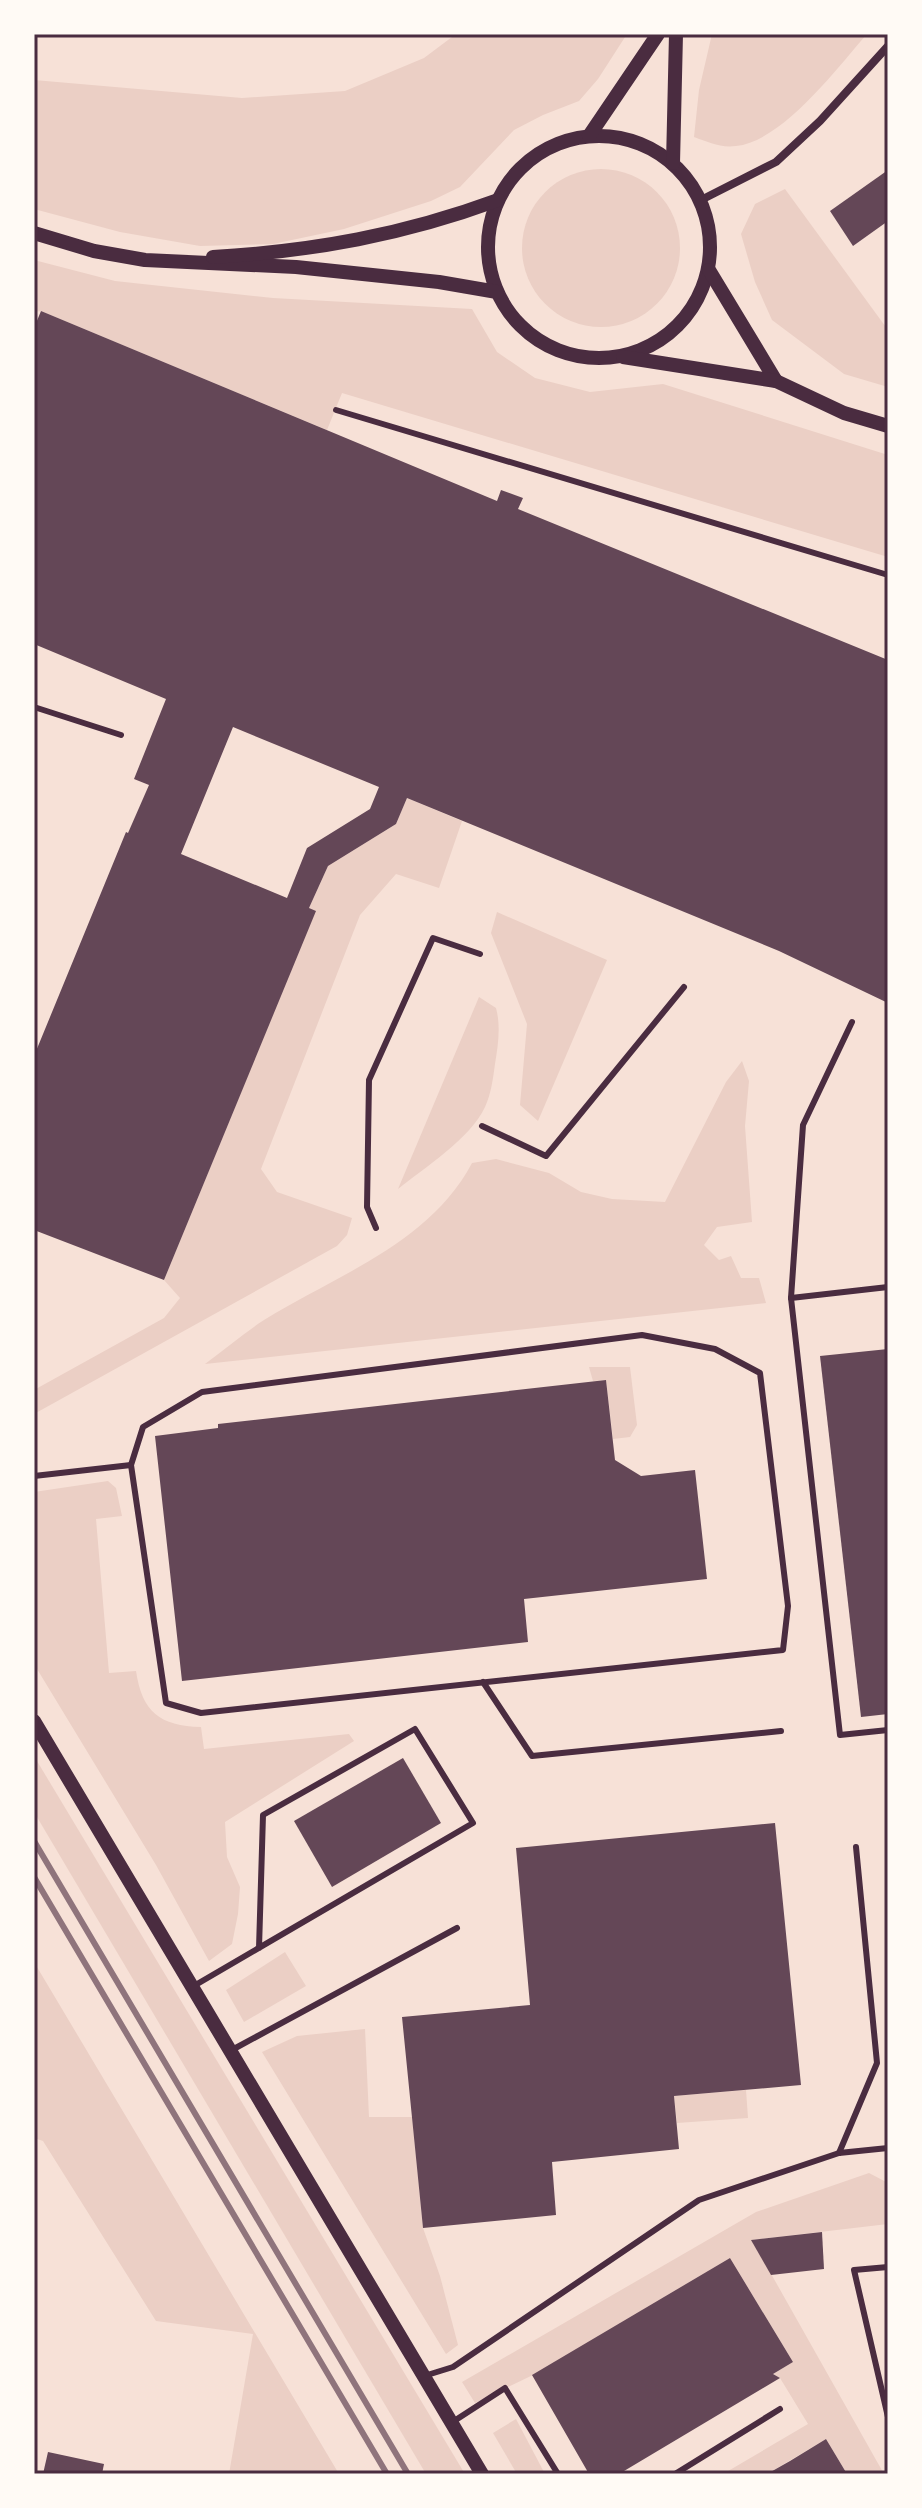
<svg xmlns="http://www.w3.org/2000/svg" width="922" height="2508" font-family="'Open Sans',sans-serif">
<rect width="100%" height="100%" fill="#f7e1d7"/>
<g fill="#ebcfc5">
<path d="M 456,34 L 627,34 L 598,79 L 579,101 L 543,115 L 514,130 L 460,187 L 431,201 L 344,229 L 273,244 L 200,246 L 120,232 L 34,209 L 34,80 L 242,98 L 345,91 L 424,58 Z"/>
<path d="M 712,34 L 867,34 C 837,68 783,141 736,146 C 720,148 708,142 694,137 L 699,90 Z"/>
<circle cx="601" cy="248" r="79"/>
<path d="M 785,189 L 888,330 L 888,387 L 844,374 L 772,320 L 755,282 L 741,234 L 755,204 Z"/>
<path d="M 34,260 L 115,281 L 273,298 L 472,309 L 497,352 L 535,378 L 590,392 L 663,384 L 888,455 L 888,557 L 342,393 L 327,430 L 41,311 L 34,312 Z"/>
<path d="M 407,798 L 462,821 L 439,888 L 396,874 L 360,915 L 261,1169 L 277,1192 L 352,1218 L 347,1235 L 337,1246 L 34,1414 L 34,1390 L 164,1318 L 180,1298 L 164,1280 L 315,912 L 309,908 L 328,866 L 396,824 Z"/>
<path d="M 497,912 L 607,960 L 538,1121 L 520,1105 L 527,1024 L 491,933 Z"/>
<path d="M 479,997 L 496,1008 C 501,1026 498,1046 495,1064 C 493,1079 491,1094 485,1107 C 471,1138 424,1168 398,1189 Z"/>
<path d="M 742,1061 L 749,1081 L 745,1126 L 752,1222 L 717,1227 L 704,1245 L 719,1260 L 731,1256 L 741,1278 L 759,1278 L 766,1303 L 205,1364 C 225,1349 244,1333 264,1320 C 337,1275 430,1243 472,1163 L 496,1159 L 549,1173 L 581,1192 L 612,1199 L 665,1202 L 726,1082 Z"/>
<path d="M 589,1367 L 630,1367 L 637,1425 L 630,1437 L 613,1439 L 606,1380 L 593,1381 Z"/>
<path d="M 108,1481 L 116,1488 L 122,1516 L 96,1519 L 109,1673 L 136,1671 C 142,1712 160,1726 201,1727 L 204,1749 L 349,1734 L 354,1741 L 225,1822 L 227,1857 L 240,1887 L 238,1914 L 232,1944 L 209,1961 L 156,1865 L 34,1664 L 34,1492 Z"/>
<path d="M 34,1756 L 465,2474 L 426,2474 L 34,1812 Z"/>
<path d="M 285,1952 L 306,1986 L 244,2022 L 226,1990 Z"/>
<path d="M 34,1962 L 339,2474 L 229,2474 L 253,2334 L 156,2321 L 43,2141 L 34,2138 Z"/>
<path d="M 365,2029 L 369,2117 L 412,2117 L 423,2228 L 440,2276 L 458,2345 L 446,2354 L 262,2052 L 297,2036 Z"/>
<path d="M 746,2090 L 748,2118 L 677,2123 L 674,2096 Z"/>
<path d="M 869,2173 L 888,2183 L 888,2224 L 752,2240 L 884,2474 L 847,2474 L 826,2439 L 767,2474 L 723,2474 L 808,2424 L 780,2378 L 773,2374 L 793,2362 L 730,2258 L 533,2375 L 475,2403 L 462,2382 L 756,2212 Z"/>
<path d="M 516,2419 L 545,2474 L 517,2474 L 493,2433 Z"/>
</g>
<g fill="#644757" fill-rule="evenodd">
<path d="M 888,170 L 888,221 L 853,246 L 830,211 Z"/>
<path d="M 41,311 L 497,501 L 501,490 L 523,498 L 518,509 L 888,660 L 888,1003 L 779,951 L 407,798 L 396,824 L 328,866 L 309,908 L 316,911 L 164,1280 L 34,1230 L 34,1056 L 126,832 L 128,833 L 149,785 L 134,779 L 166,699 L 34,644 L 34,328 ZM 233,727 L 379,787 L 370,809 L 307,848 L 287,898 L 181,854 Z"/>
<path d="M 888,1349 L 888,1714 L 861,1717 L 820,1356 Z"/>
<path d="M 606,1380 L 615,1460 L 641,1476 L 695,1470 L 707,1579 L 524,1599 L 528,1642 L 182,1681 L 155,1436 L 218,1428 L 218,1424 Z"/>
<path d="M 403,1758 L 441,1823 L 332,1887 L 294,1821 Z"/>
<path d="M 775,1823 L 801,2085 L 674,2096 L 679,2149 L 552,2162 L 556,2215 L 423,2228 L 402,2017 L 530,2005 L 516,1848 Z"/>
<path d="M 822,2232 L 824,2269 L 771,2275 L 751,2240 Z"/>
<path d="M 730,2258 L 793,2362 L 773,2374 L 780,2378 L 619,2474 L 589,2474 L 532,2375 Z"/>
<path d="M 826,2439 L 847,2474 L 767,2474 L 790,2461 Z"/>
<path d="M 48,2452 L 104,2464 L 102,2474 L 43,2474 Z"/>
</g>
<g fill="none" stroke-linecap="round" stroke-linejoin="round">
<g stroke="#4a2c40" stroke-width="6">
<path d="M 336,410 L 888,575"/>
<path d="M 34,707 L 121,735"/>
<path d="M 482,1126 L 546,1156 L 684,987"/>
<path d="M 376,1228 L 367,1207 L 369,1080 L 433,938 L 480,954"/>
<path d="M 888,1287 L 791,1298 L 840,1735 L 888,1730"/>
<path d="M 791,1298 L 803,1125 L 852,1022"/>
<path d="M 642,1335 L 715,1349 L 760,1373 L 788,1606 L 783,1650 L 201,1713 L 166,1703 L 131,1465 L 143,1427 L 202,1392 Z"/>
<path d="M 34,1476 L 131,1465"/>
<path d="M 483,1682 L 532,1756 L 781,1731"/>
<path d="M 192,1987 L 473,1823 L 415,1729 L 263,1815 L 259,1948"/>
<path d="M 230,2051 L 457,1928"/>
<path d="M 839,2153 L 877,2063 L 856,1847"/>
<path d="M 888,2267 L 854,2270 L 888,2417"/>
<path d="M 424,2376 L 453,2367 L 699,2200 L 839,2153 L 888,2148"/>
<path d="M 451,2423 L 505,2388 L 558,2474"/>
<path d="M 675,2474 L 780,2409"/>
</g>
<path stroke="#4a2c40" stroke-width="8" d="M 701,200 L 776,162 L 820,121 L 888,46"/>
<g stroke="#4a2c40" stroke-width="14">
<circle cx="599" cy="247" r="111"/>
<path d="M 589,136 L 658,34"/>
<path d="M 673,163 L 676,34"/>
<path d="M 34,233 L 94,251 L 145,260 L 296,267 L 439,282 L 497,292"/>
<path d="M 213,257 C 314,251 403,235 498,200"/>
<path d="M 709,270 L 776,381"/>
<path d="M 623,357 L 776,381 L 844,413 L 888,426"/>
<path d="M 34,1721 L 482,2474"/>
</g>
<g stroke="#8f747c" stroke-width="6">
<path d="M 34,1841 L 408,2474"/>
<path d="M 34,1877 L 387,2474"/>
</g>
</g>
<rect width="922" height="2508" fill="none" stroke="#fffaf5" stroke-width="72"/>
<rect x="36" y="36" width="850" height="2436" fill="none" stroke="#4a2c40" stroke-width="3"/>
</svg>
